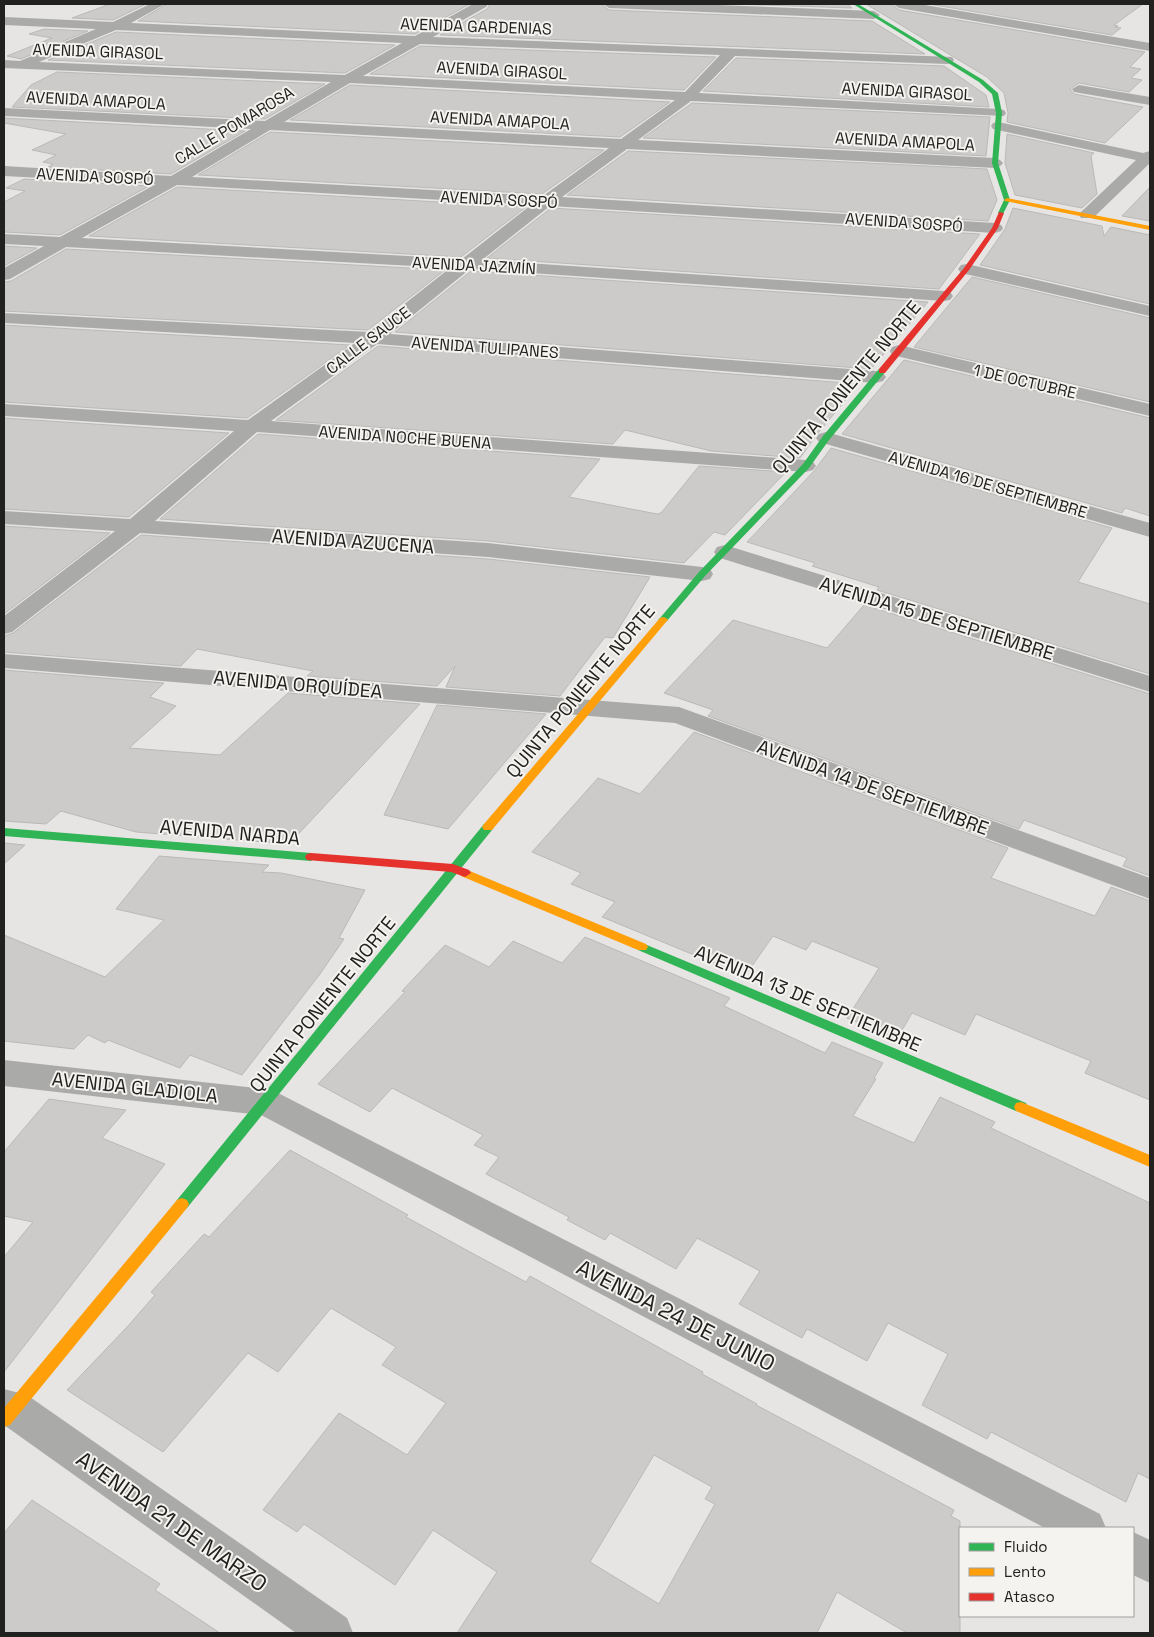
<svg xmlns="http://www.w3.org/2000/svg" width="1154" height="1637" font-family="'Space Grotesk',sans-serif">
<rect width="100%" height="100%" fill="#e6e5e3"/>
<g fill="#cccbca" stroke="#bab9b8" fill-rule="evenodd">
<path d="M 110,4 L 146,4 L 113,20 L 72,18 Z"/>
<path d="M 167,4 L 470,4 L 415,34 L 138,21 Z"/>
<path d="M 490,4 L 601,4 L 609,10 L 872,21 L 925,54 L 440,35 L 487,9 Z"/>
<path d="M 734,4 L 847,4 L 852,8 Z"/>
<path d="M 866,4 L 891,4 L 899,10 L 1145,52 L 1130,67 L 1141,69 L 1131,78 L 1142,80 L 1129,92 L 1079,83 L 1070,89 L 1074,94 L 1143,107 L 1105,143 L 1007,122 L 1008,113 L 1004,93 L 987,77 Z"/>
<path d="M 929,4 L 1143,4 L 1114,25 L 1118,26 L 1115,27 L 1121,28 L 1112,35 Z"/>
<path d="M 44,29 L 88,31 L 21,59 L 7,56 L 52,38 L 29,34 Z"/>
<path d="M 116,32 L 395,45 L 345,73 L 48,60 Z"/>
<path d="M 420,46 L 716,57 L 684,90 L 370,74 Z"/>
<path d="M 736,58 L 944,66 L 986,95 L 989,107 L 703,91 Z"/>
<path d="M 57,72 L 325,84 L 265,119 L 12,107 L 31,85 Z"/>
<path d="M 350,85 L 670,102 L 620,137 L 290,120 Z"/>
<path d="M 692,103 L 990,117 L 986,156 L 643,138 Z"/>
<path d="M 4,118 L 245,131 L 171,174 L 48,167 L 53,164 L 43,162 L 56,155 L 32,150 L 66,134 L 4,123 Z"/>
<path d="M 270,132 L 604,150 L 542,194 L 198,175 Z"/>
<path d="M 1007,134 L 1094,153 L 1091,156 L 1097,194 L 1082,208 L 1015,195 L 1005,163 Z"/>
<path d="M 628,151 L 987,169 L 997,200 L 988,221 L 567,195 Z"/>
<path d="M 24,179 L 149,186 L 60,235 L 4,232 L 4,202 L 25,191 L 6,188 Z"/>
<path d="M 177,187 L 526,207 L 461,257 L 89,236 Z"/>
<path d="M 1150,187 L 1150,221 L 1122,216 Z"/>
<path d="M 551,208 L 980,234 L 939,289 L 487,258 Z"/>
<path d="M 1013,208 L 1102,226 L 1104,236 L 1111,227 L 1150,235 L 1150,304 L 980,265 L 1005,229 Z"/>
<path d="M 4,246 L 37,248 L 4,266 Z"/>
<path d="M 66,249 L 445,270 L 368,330 L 4,311 L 4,282 L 11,281 Z"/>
<path d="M 471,271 L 928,302 L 871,369 L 395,332 Z"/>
<path d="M 972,277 L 1150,318 L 1150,402 L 914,347 Z"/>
<path d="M 4,325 L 350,345 L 247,418 L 4,402 Z"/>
<path d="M 378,346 L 859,384 L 818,433 L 800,458 L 711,451 L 625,430 L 613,444 L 276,420 Z"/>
<path d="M 904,360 L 1150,418 L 1150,516 L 1125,508 L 1122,513 L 842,434 Z"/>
<path d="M 4,418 L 229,433 L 129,517 L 4,509 Z"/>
<path d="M 258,434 L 600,459 L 569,497 L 657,514 L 661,513 L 699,466 L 786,472 L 725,535 L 714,532 L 684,563 L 488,541 L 160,519 Z"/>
<path d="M 831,448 L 1112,528 L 1078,582 L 1150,604 L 1150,674 L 877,590 L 879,587 L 812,566 L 815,563 L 747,542 L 814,471 Z"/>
<path d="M 4,526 L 110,533 L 4,614 Z"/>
<path d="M 141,535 L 488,559 L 650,577 L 613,638 L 605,637 L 560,696 L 446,687 L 455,666 L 437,686 L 307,676 L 313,671 L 197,649 L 181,666 L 4,652 L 4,636 L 13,633 Z"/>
<path d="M 864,605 L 1150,694 L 1150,876 L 1123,866 L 1127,858 L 1024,820 L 1019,829 L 708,716 L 713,710 L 664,693 L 733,620 L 827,648 Z"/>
<path d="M 4,670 L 164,683 L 150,697 L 176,706 L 129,748 L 220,755 L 288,693 L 420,704 L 289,844 L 136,832 L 61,811 L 46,824 L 4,821 Z"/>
<path d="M 437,705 L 546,714 L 448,829 L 384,815 Z"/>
<path d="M 694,732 L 1008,848 L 991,878 L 1095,916 L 1111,887 L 1150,901 L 1150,1100 L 1085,1073 L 1091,1061 L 976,1014 L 965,1035 L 912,1013 L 897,1039 L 847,1018 L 879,968 L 812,941 L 806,950 L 773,936 L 745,976 L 602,917 L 615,902 L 571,884 L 581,873 L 532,852 L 598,778 L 640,794 Z"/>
<path d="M 4,843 L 25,845 L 4,864 Z"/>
<path d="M 159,856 L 269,865 L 262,872 L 281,873 L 365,890 L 339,938 L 344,939 L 320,974 L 242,1075 L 190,1055 L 180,1068 L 108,1040 L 105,1043 L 88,1035 L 74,1049 L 4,1041 L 4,935 L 105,977 L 164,920 L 116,909 Z"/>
<path d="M 585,937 L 730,998 L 724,1006 L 825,1053 L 832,1042 L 883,1063 L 874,1078 L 876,1079 L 853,1116 L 914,1143 L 940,1097 L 995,1122 L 991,1128 L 1150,1203 L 1150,1479 L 1138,1473 L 1126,1502 L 991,1432 L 987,1439 L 922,1405 L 948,1354 L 888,1323 L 867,1361 L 807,1329 L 802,1338 L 739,1304 L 760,1271 L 697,1238 L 676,1269 L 610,1233 L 605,1240 L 567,1220 L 569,1217 L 486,1174 L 499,1157 L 474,1145 L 483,1135 L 392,1088 L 370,1112 L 318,1084 L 405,992 L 402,991 L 445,945 L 489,967 L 513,941 L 562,963 Z"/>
<path d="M 49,1099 L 126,1110 L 102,1138 L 165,1164 L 4,1372 L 4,1257 L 33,1222 L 4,1216 L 4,1152 Z"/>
<path d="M 290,1150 L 408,1215 L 406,1217 L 470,1252 L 526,1282 L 530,1276 L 703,1372 L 702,1374 L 757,1404 L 756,1405 L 954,1510 L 951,1516 L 960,1521 L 960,1633 L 907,1633 L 837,1592 L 817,1633 L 457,1633 L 497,1572 L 433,1530 L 395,1585 L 304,1524 L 297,1532 L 263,1510 L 339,1413 L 407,1455 L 446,1403 L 382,1365 L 396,1347 L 331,1308 L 278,1372 L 248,1353 L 163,1452 L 67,1390 L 128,1326 L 155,1295 L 151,1292 L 204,1234 L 209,1237 ZM 654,1455 L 712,1487 L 705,1499 L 715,1504 L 659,1604 L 590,1562 Z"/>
<path d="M 32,1500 L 160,1584 L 155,1590 L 220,1633 L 4,1633 L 4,1533 Z"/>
</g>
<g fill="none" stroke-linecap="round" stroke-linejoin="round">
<g fill="#aaaaa9" fill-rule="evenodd">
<path d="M 150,4 L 165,4 L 131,23 L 415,36 L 473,4 L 488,4 L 486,7 L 433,37 L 952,57 L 954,60 L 952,63 L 947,64 L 735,56 L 699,93 L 999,109 L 1004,110 L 1006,113 L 1004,116 L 691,101 L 638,140 L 995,158 L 1000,160 L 1003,163 L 1000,166 L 995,168 L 627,149 L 562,197 L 995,223 L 1001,225 L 1003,228 L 1001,231 L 995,233 L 550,206 L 482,260 L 944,291 L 950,292 L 953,296 L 950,300 L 944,301 L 470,269 L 390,334 L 876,371 L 883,373 L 886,377 L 883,381 L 876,383 L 377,344 L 271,421 L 806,460 L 813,462 L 816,466 L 813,470 L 806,472 L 257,432 L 155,521 L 488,543 L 702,567 L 710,569 L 713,574 L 710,579 L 702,581 L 488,557 L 140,533 L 12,632 L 4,634 L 4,616 L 115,531 L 4,524 L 4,511 L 130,519 L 234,431 L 4,416 L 4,404 L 248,420 L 355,343 L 4,323 L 4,313 L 369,332 L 450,268 L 66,247 L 10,279 L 4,280 L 4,268 L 44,246 L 4,244 L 4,234 L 60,237 L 156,184 L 4,176 L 4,166 L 171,176 L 251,129 L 4,116 L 4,108 L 265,121 L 331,82 L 4,68 L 4,60 L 20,61 L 96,29 L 4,25 L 4,17 L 113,22 ZM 116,30 L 402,43 L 345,75 L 39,62 ZM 420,44 L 720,55 L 685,92 L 363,76 ZM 350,83 L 675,100 L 621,139 L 284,122 ZM 270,130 L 609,148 L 543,196 L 192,177 ZM 177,185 L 531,205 L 462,259 L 82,238 Z"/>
<path d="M 603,4 L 691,4 L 874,11 L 880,15 L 874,19 L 609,8 Z"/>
<path d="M 893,4 L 919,4 L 1150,43 L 1150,51 L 899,8 Z"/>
<path d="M 1079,85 L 1150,97 L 1150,105 L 1074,92 L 1072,89 Z"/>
<path d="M 998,122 L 1143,153 L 1150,151 L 1150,163 L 1093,218 L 1081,218 L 1079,215 L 1081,212 L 1136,160 L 993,129 L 991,126 L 993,123 Z"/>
<path d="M 967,264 L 1150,306 L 1150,316 L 961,273 L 958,269 L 961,265 Z"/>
<path d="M 899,345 L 1150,404 L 1150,416 L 892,355 L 890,351 L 892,347 Z"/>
<path d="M 826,432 L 1150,523 L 1150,537 L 819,442 L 816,438 L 819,434 Z"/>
<path d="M 725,545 L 1150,676 L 1150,692 L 717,557 L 714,552 L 717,547 Z"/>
<path d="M 4,654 L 679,707 L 1150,878 L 1150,899 L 675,723 L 4,668 Z"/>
<path d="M 4,1060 L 266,1089 L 278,1093 L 1100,1514 L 1106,1528 L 1045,1528 L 261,1115 L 4,1086 Z"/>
<path d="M 4,1389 L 27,1395 L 347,1618 L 353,1633 L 296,1633 L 4,1425 Z"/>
<path d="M 1133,1532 L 1150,1540 L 1150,1583 L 1133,1575 Z"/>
</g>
<g fill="#30b455" fill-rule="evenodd">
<path d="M 853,4 L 858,4 L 983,80 L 998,93 L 1002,113 L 998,163 L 1010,200 L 1003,214 L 998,213 L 1004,200 L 992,163 L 996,113 L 992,94 L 979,82 Z"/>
<path d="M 879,369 L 886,371 L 829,440 L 809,468 L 705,576 L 666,622 L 660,622 L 658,620 L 660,618 L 699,572 L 803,464 L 823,436 Z"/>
<path d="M 488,823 L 494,827 L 492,830 L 187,1208 L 182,1210 L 177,1208 L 175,1204 L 177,1200 L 484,824 Z"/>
<path d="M 4,828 L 311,853 L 317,857 L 311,861 L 4,836 Z"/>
<path d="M 642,943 L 1026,1103 L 1028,1107 L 1026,1111 L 1021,1112 L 1016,1111 L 638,950 L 636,947 L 638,944 Z"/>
</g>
<g fill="#ff9f0a" fill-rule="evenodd">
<path d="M 1007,198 L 1150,226 L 1150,230 L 1005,201 L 1004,200 Z"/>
<path d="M 663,617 L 666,618 L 668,620 L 666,622 L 492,830 L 484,830 L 482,827 L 484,824 L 660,618 Z"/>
<path d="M 465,869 L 646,944 L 648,947 L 646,950 L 638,950 L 461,876 L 459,873 Z"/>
<path d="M 1021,1102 L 1150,1155 L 1150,1167 L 1016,1111 L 1014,1107 L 1016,1103 Z"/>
<path d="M 182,1198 L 187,1200 L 189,1204 L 187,1208 L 10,1425 L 4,1427 L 4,1408 L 177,1200 Z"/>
</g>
<g fill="#e5322d" fill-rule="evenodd">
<path d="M 999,212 L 1004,213 L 998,228 L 969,270 L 885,373 L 879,373 L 879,369 L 964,268 L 992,228 Z"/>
<path d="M 311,853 L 453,864 L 469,870 L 471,873 L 465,877 L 451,872 L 307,860 L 305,857 L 307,854 Z"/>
</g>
</g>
<g text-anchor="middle" stroke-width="4" stroke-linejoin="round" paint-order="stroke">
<g font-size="16" fill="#212120" stroke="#f5f3f0">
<text transform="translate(476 26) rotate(2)" y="6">AVENIDA GARDENIAS</text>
<text transform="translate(98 51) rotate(2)" y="6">AVENIDA GIRASOL</text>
<text transform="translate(502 70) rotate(3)" y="6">AVENIDA GIRASOL</text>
<text transform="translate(907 91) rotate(3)" y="6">AVENIDA GIRASOL</text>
<text transform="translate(96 100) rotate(3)" y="6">AVENIDA AMAPOLA</text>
<text transform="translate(500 120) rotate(3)" y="6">AVENIDA AMAPOLA</text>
<text transform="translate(234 125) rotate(-31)" y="6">CALLE POMAROSA</text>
<text transform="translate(905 141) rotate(3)" y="6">AVENIDA AMAPOLA</text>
<text transform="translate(95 176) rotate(3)" y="6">AVENIDA SOSPÓ</text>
<text transform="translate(499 199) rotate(3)" y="6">AVENIDA SOSPÓ</text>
<text transform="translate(904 222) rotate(4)" y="6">AVENIDA SOSPÓ</text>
<text transform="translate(474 265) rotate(3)" y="6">AVENIDA JAZMÍN</text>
<text transform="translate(368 340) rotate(-37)" y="6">CALLE SAUCE</text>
<text transform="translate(485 347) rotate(4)" y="6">AVENIDA TULIPANES</text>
<text transform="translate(1025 381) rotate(13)" y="6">1 DE OCTUBRE</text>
<text transform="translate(405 437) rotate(4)" y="6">AVENIDA NOCHE BUENA</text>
<text transform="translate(988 484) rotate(16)" y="6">AVENIDA 16 DE SEPTIEMBRE</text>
</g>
<g font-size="19" fill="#212120" stroke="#f5f3f0">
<text transform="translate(846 387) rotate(-50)" y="7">QUINTA PONIENTE NORTE</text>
<text transform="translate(353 541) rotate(4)" y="7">AVENIDA AZUCENA</text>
<text transform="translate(937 618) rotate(17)" y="7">AVENIDA 15 DE SEPTIEMBRE</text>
<text transform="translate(298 684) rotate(5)" y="7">AVENIDA ORQUÍDEA</text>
<text transform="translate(580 691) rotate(-50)" y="7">QUINTA PONIENTE NORTE</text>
<text transform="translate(873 787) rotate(20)" y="7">AVENIDA 14 DE SEPTIEMBRE</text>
<text transform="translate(230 832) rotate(5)" y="7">AVENIDA NARDA</text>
<text transform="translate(808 998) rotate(23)" y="7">AVENIDA 13 DE SEPTIEMBRE</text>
<text transform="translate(322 1004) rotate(-51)" y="7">QUINTA PONIENTE NORTE</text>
<text transform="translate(135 1087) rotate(6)" y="7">AVENIDA GLADIOLA</text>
</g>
<g font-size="22" fill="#212120" stroke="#f5f3f0">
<text transform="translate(676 1315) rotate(27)" y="8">AVENIDA 24 DE JUNIO</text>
<text transform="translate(172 1521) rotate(35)" y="8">AVENIDA 21 DE MARZO</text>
</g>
</g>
<rect width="1154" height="1637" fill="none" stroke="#212120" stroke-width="10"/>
<rect x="959" y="1527" width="175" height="90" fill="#f5f3f0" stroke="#a09f9d"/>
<rect x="969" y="1543" width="25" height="8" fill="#30b455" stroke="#a09f9d"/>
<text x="1004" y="1552" font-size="15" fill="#212120">Fluido</text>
<rect x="969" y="1568" width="25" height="8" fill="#ff9f0a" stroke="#a09f9d"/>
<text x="1004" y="1577" font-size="15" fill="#212120">Lento</text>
<rect x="969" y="1593" width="25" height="8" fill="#e5322d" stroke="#a09f9d"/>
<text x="1004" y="1602" font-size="15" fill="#212120">Atasco</text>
</svg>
